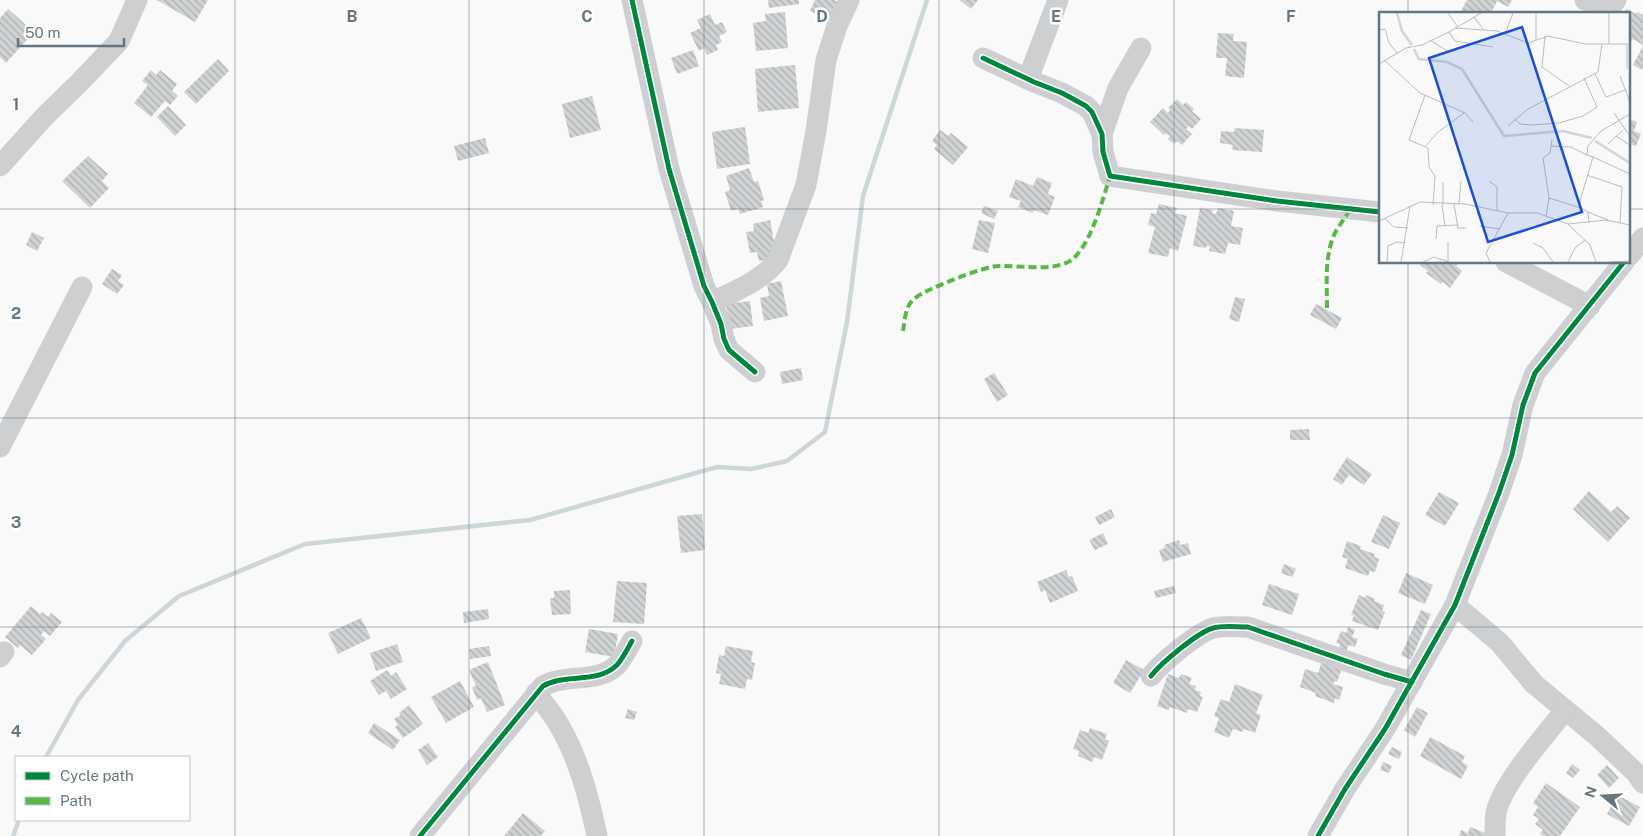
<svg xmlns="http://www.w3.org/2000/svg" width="1643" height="836" font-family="'Public Sans',sans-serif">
<defs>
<pattern id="building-back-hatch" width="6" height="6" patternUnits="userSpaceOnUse" patternTransform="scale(1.25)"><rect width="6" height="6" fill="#d0d2d3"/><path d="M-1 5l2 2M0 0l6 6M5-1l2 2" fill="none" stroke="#acafb1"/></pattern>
</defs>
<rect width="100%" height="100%" fill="#f9f9f9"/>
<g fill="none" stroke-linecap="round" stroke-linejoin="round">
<g stroke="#ced6d9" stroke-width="4.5">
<path d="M 46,757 L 78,700 L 125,641 L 179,596 L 305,544 L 530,520 L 717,467 L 751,469 L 787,461 L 825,432 L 847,322 L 863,196 L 927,0"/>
<path d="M 13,836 L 19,820"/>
</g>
</g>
<g fill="url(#building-back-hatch)">
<path d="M 157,0 L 208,0 L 195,22 Z"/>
<path d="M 768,0 L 799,0 L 799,4 L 769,8 Z"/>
<path d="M 815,0 L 834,0 L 844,5 L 835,23 L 810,11 Z"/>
<path d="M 960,0 L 978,0 L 971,9 Z"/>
<path d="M 1467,0 L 1512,0 L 1508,7 L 1497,1 L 1492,11 L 1497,14 L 1461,14 L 1460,13 Z"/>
<path d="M 8,9 L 34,32 L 6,63 L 0,57 L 0,18 Z"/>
<path d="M 1626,9 L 1636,14 L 1637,12 L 1643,15 L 1643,45 L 1633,39 L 1632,41 L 1629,39 L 1629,14 L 1624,14 Z"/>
<path d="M 785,12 L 788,48 L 756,51 L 753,23 L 766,21 L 765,14 Z"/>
<path d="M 710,14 L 715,25 L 722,22 L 727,32 L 719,36 L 722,42 L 716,45 L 718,50 L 707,55 L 704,48 L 699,51 L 690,33 L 701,28 L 697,20 Z"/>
<path d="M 1218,33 L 1234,34 L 1233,41 L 1247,42 L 1244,78 L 1225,76 L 1227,58 L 1216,58 Z"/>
<path d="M 1643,46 L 1643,67 L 1642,70 L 1633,65 Z"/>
<path d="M 693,50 L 699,66 L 677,74 L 671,58 Z"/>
<path d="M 218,59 L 229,71 L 196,104 L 184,92 Z"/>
<path d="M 795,65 L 799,108 L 758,112 L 755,69 Z"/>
<path d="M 151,70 L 156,75 L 160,70 L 177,84 L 172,91 L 178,96 L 170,105 L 165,101 L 151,117 L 134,103 L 148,85 L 142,81 Z"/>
<path d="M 592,96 L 601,130 L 570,138 L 562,104 Z"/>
<path d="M 1177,99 L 1183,105 L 1186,102 L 1194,109 L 1192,111 L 1201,119 L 1192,129 L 1189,126 L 1186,129 L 1192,134 L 1182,145 L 1177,141 L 1174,144 L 1168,139 L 1170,136 L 1166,133 L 1164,135 L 1150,122 L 1163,108 L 1168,113 L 1170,110 L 1168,108 Z"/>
<path d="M 168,106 L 186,125 L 175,136 L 157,117 Z"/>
<path d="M 1629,119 L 1637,122 L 1634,131 L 1641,134 L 1636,146 L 1629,144 Z"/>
<path d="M 745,127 L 750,164 L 717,169 L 712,132 Z"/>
<path d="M 1235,128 L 1264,130 L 1262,152 L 1232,150 L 1233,145 L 1220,143 L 1221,131 L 1234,132 Z"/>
<path d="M 940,130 L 948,136 L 951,133 L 968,147 L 953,165 L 934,149 L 937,145 L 932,141 Z"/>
<path d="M 485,138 L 489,153 L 458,161 L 454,146 Z"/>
<path d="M 88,156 L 108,174 L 102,181 L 109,188 L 90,208 L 62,181 Z"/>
<path d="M 749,168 L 754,182 L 758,181 L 764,200 L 761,201 L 763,207 L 740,214 L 738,209 L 731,211 L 725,192 L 730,190 L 726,176 Z"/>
<path d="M 1037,177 L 1052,183 L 1048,194 L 1055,197 L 1048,215 L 1034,210 L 1033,213 L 1018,207 L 1021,201 L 1009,197 L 1016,179 L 1033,186 Z"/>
<path d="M 1159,204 L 1177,208 L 1175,213 L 1187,216 L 1178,251 L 1170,248 L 1168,257 L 1148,253 L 1155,227 L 1148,225 L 1151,213 L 1156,214 Z"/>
<path d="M 984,206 L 998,211 L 994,219 L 981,213 Z"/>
<path d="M 1200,208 L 1213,210 L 1212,213 L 1216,214 L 1218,208 L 1234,211 L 1231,226 L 1243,228 L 1240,245 L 1228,243 L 1225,254 L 1209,251 L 1210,246 L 1206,246 L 1206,248 L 1193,246 Z"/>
<path d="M 770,220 L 777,258 L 759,261 L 757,252 L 750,253 L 746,232 L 754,231 L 753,224 Z"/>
<path d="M 979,220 L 995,223 L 988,253 L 972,249 Z"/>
<path d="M 32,232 L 44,238 L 37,251 L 26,245 Z"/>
<path d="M 1422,262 L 1458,262 L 1456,266 L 1462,271 L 1450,288 L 1443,282 L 1441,284 L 1426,273 L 1428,271 L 1420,265 Z"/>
<path d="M 112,269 L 122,275 L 118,281 L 124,285 L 117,294 L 102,284 Z"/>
<path d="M 781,281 L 788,316 L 764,321 L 760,298 L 769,296 L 767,284 Z"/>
<path d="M 1235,297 L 1245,299 L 1239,322 L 1229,319 Z"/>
<path d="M 750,301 L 753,326 L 730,329 L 726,304 Z"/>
<path d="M 1316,304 L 1342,318 L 1336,329 L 1310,315 Z"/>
<path d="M 801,368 L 803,380 L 782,384 L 780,372 Z"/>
<path d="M 994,373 L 1008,395 L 997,402 L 984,379 Z"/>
<path d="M 1309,429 L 1310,440 L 1290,440 L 1290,430 Z"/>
<path d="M 1347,457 L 1372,474 L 1364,485 L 1349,475 L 1342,485 L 1333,479 Z"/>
<path d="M 1589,491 L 1611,512 L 1617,506 L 1630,518 L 1608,542 L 1573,509 Z"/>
<path d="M 1439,492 L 1459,503 L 1445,526 L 1425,515 Z"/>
<path d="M 1111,509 L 1115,517 L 1099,525 L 1095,517 Z"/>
<path d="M 702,514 L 705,550 L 681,553 L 677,516 Z"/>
<path d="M 1383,515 L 1400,523 L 1389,549 L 1371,542 Z"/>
<path d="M 1103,533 L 1108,544 L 1095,550 L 1089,540 Z"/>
<path d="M 1179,540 L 1180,545 L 1188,543 L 1191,554 L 1163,562 L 1159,550 L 1165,548 L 1164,545 Z"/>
<path d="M 1347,541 L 1361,546 L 1360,549 L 1375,554 L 1374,557 L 1379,559 L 1375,572 L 1370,571 L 1368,576 L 1345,568 L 1348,559 L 1342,557 Z"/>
<path d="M 1284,564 L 1296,569 L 1292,577 L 1281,573 Z"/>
<path d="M 1066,570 L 1069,577 L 1072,576 L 1078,591 L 1050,603 L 1045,590 L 1041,592 L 1037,582 Z"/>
<path d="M 1406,573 L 1433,585 L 1425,604 L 1398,593 Z"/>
<path d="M 617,581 L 647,583 L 644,624 L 613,622 Z"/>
<path d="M 1269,584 L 1299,594 L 1292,615 L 1262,605 Z"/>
<path d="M 1174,586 L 1176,593 L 1156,598 L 1154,591 Z"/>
<path d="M 570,590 L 571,614 L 552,615 L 550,598 L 554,598 L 554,591 Z"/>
<path d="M 1359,595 L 1365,598 L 1366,595 L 1375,599 L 1374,601 L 1384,605 L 1382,611 L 1385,612 L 1378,630 L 1352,621 L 1354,615 L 1351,615 Z"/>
<path d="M 31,606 L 40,614 L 42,612 L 48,617 L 51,613 L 62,622 L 50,636 L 44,631 L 41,635 L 46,639 L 32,655 L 20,645 L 18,648 L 5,637 Z"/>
<path d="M 488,609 L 489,619 L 464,623 L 463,612 Z"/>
<path d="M 1421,610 L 1431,614 L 1411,660 L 1401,655 Z"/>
<path d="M 361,618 L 371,638 L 338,654 L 328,633 Z"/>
<path d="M 1348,627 L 1355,630 L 1352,637 L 1358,639 L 1355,647 L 1349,645 L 1346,651 L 1339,648 L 1340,644 L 1336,643 L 1341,631 L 1346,633 Z"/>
<path d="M 589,629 L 618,634 L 614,657 L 585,652 Z"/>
<path d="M 397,644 L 403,662 L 376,671 L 370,653 Z"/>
<path d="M 489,646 L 491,656 L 470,659 L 469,649 Z"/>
<path d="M 726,646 L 753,651 L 751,662 L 755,663 L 752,680 L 747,679 L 745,689 L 719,684 L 721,674 L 716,673 L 719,655 L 724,656 Z"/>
<path d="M 1126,660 L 1144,670 L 1130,693 L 1113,683 Z"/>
<path d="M 1322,661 L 1342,668 L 1337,682 L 1334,681 L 1333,684 L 1343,687 L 1339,700 L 1335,698 L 1334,703 L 1315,696 L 1316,693 L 1300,687 L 1305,669 L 1318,673 Z"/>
<path d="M 488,662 L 505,705 L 487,712 L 481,698 L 477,700 L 472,687 L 476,686 L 469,670 Z"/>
<path d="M 387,670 L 391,676 L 396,672 L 407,689 L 391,699 L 386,691 L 379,695 L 370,681 Z"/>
<path d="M 1168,674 L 1179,678 L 1181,674 L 1192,678 L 1189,684 L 1196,686 L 1195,690 L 1201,692 L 1200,696 L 1203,697 L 1197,712 L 1188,709 L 1187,713 L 1170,707 L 1169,710 L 1157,706 Z"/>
<path d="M 460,681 L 474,707 L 446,723 L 431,697 Z"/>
<path d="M 1235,684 L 1263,695 L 1256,713 L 1261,715 L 1255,733 L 1244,729 L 1242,732 L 1233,729 L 1229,738 L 1214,732 L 1219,718 L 1214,716 L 1221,699 L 1229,702 Z"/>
<path d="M 409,705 L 423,724 L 403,738 L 395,727 L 398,725 L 394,719 L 401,715 L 399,713 Z"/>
<path d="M 1417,707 L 1428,713 L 1415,737 L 1404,730 Z"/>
<path d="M 628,709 L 637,712 L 634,720 L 625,718 Z"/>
<path d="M 374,723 L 400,740 L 393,750 L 368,733 Z"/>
<path d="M 1090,728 L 1107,734 L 1105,739 L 1109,741 L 1102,760 L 1094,757 L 1092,762 L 1078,756 L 1079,751 L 1073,749 L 1080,730 L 1088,733 Z"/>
<path d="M 1430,737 L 1465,756 L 1462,762 L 1468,766 L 1461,779 L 1420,756 Z"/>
<path d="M 428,743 L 438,757 L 427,765 L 418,750 Z"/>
<path d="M 1392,747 L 1402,752 L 1399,759 L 1388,754 Z"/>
<path d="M 1383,762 L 1392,766 L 1389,773 L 1380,770 Z"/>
<path d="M 1572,764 L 1580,770 L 1573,778 L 1566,773 Z"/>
<path d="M 1607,765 L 1619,778 L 1609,788 L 1597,775 Z"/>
<path d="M 1546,783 L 1580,807 L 1560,836 L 1543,836 L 1540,834 L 1543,830 L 1535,824 L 1539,819 L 1533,815 L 1538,807 L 1533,803 Z"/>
<path d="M 1617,795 L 1640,807 L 1629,826 L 1607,814 Z"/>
<path d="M 523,813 L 545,831 L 541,836 L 504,836 Z"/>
<path d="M 1470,827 L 1488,834 L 1487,836 L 1459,836 L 1461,830 L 1468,833 Z"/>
</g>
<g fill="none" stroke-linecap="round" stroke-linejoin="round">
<g stroke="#cecfd0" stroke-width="21">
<path d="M 632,0 L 669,169 L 704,286 L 712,302 L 721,324 L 724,339 L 729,350 L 755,372"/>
<path d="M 1585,0 L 1604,4 L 1613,4 L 1616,0"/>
<path d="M 983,58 L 1034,82 L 1062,93 L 1086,106 L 1092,112 L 1102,134 L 1103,152 L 1110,176 L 1277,201 L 1380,212"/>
<path d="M 1028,79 L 1058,0"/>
<path d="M 1102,134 L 1118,88 L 1141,48"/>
<path d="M 0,166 L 45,116 L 80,82 L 119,41 L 137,0"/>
<path d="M 1629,256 L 1643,238"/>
<path d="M 1506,262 L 1590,306"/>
<path d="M 712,302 C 735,291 763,280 778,260 L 806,185 L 816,131 L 826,60 L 837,26 L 849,0"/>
<path d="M 0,447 L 82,287"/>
<path d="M 1455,605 L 1500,643 L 1534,684 L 1597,736 L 1636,773 L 1643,783"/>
<path d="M 0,657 L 4,652"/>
<path d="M 1151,676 C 1161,663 1197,633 1213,628 C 1224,625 1236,627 1248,627 L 1384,674 L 1412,682"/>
<path d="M 536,693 C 544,704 553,714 559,725 C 579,759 589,798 597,836"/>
<path d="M 420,836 L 543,686 C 566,673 598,684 617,665 C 623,658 628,648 632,641"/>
<path d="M 1318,836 L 1345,789 L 1385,729 L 1455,605 L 1499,493 L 1512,455 L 1523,405 L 1535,373 L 1624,262"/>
<path d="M 1495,836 C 1495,829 1495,820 1496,813 C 1502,783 1546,735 1565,710"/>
</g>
<g stroke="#58b947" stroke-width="4" stroke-dasharray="8 4" stroke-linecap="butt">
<path d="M 1327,308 C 1327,283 1324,254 1336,231 C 1341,223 1346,216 1351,208"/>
<path d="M 903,331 C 905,320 905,306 914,299 C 923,290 985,266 998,266 C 1020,265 1051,272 1070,261 C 1090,248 1103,199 1110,176"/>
</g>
<g stroke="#fff" stroke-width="8">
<g id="cycleway">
<path d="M 632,0 L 669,169 L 704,286 L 712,302 L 721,324 L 724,339 L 729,350 L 755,372"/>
<path d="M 983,58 L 1034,82 L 1062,93 L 1086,106 L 1092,112 L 1102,134 L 1103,152 L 1110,176 L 1277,201 L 1380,212"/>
<path d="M 1151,676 C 1161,663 1197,633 1213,628 C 1224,625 1236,627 1248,627 L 1384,674 L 1412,682"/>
<path d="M 420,836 L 543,686 C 566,673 598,684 617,665 C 623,658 628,648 632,641"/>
<path d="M 1318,836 L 1345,789 L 1385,729 L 1455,605 L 1499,493 L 1512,455 L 1523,405 L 1535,373 L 1624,262"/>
</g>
</g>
<use href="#cycleway" stroke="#00873e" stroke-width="5"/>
</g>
<path fill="none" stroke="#657683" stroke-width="1" stroke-opacity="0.55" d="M 235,0 L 235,836M 469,0 L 469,836M 704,0 L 704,836M 939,0 L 939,836M 1174,0 L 1174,836M 1408,0 L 1408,14M 0,209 L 1380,209M 1629,209 L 1643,209M 1408,262 L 1408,836M 0,418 L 1643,418M 0,627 L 1643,627"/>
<g transform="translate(1379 12)">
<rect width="251" height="251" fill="#f9f9f9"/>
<path fill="none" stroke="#ced6d9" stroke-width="2.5" d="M 18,1 L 23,19 L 33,33M 35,37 L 40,47 L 68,50 L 83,57 L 125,124 L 184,119 L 213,126M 216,129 L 251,151"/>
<path fill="none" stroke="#b5bdc3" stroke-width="1" d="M 69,1 L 79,15M 230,1 L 230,32M 95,5 L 104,17M 76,16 L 118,19 L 149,31 L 169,24 L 206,32 L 251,32M 0,18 L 6,17 L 10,31 L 18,41M 70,20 L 76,29 L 114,35M 126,22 L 134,1M 166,24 L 163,55 L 190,74M 157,27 L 157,1M 51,28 L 70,40M 5,48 L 41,81 L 86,101 L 94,110M 0,52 L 27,36 L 43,33 L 70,20 L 102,1M 248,57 L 248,33M 216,62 L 227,85 L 246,78M 241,64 L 251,90M 46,83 L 30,128 L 49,136 L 50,155 L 56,164 L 54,193M 235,101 L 251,124M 135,106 L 141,112 L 152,113 L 180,111 L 204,104 L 218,95 L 205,66M 129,114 L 149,97 L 219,60 L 223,32M 237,124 L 251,133M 229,132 L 244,118M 47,134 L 58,121 L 85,101M 172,134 L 192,135 L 208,143M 214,145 L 251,162M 208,163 L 243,175 L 241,211M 110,169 L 118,175 L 118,199M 170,186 L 202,196M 75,192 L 79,216 L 87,216M 80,192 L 82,169M 63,193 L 66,214M 64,193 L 64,170M 209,200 L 231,209M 167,205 L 170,186 L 164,146 L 171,141 L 173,128M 5,206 L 15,215 L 29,216M 0,209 L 41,190 L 86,192 L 129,201 L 158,201 L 189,212 L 227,208 L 251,213M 210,211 L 209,200 L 202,196 L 201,189 L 214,145 L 208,143 L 209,134 L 222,119 L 251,102M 189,212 L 211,233 L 217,250M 101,214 L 121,217M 57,227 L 58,214 L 78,213M 154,231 L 164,236 L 174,250M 8,250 L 9,234 L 18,230 L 26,231M 22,250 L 31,194M 44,250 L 55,245 L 70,250M 69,250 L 69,230M 111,250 L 107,241 L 129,201M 189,250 L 196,236 L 206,228M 230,250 L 251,249"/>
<path fill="#1d4ed8" fill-opacity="0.15" stroke="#1d4ed8" stroke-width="2.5" d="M 143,15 L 203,200 L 109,230 L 50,46 Z"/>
<rect width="251" height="251" fill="none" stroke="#657683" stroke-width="2.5"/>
</g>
<g font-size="16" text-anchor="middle" font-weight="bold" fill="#657683" stroke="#fff" stroke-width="5" stroke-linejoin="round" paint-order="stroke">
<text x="352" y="22">B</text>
<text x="587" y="22">C</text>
<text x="822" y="22">D</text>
<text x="1056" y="22">E</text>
<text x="1291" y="22">F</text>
<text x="16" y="110">1</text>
<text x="16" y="319">2</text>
<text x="16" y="528">3</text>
<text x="16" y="737">4</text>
</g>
<rect x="15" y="756" width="175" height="65" fill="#ffffff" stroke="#c1c8cd"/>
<rect x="25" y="772" width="25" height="8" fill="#00873e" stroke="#c1c8cd"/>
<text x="60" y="781" font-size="15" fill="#657683">Cycle path</text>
<rect x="25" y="797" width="25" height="8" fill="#58b947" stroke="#c1c8cd"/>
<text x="60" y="806" font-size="15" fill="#657683">Path</text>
<g transform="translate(1603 796) rotate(288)" stroke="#ffffff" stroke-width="4" paint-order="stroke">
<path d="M0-4L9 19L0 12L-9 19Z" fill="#657683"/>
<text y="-8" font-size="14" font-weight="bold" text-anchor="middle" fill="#657683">N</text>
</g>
<path d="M18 38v8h106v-8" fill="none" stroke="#657683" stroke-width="2.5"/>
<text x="25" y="38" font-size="15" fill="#657683" stroke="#ffffff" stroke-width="4" paint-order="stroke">50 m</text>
</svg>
